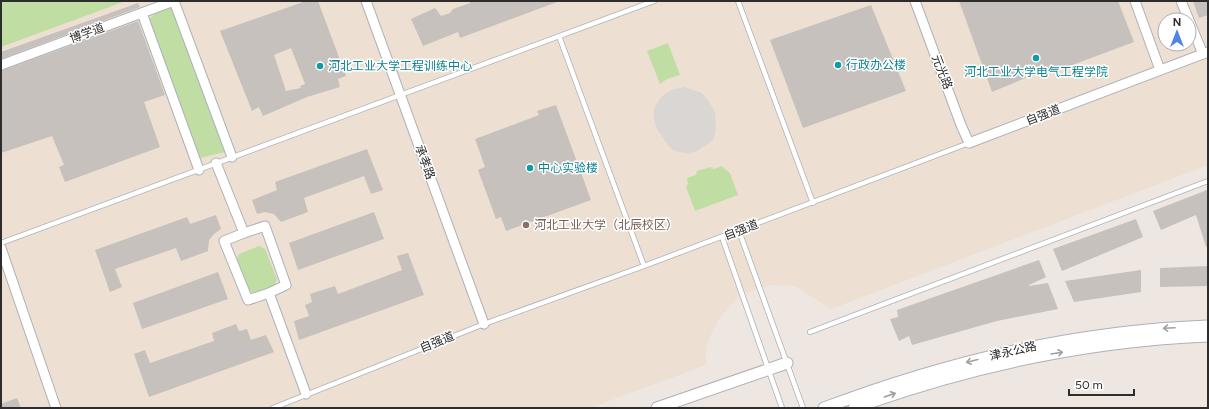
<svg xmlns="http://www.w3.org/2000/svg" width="1209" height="409" font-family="Figtree,'Noto Sans SC',sans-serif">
<rect width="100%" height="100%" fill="#ede6e1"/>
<path fill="#ede0d2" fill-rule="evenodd" d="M 1,1 L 1208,1 L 1208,165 L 831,309 L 795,286 L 770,285 L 740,295 L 722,315 L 713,330 L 706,347 L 706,365 L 590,408 L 1,408 ZM 1165,20 L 1189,20 L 1189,44 L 1165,44 Z"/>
<g fill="#c0dea3">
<path d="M 1,1 L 126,1 L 1,47 Z"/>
<path d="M 174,8 L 225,152 L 200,158 L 149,19 L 160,9 Z"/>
<path d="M 668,43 L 680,75 L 667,79 L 660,84 L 647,51 Z"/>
<path d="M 722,166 L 726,170 L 730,173 L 738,195 L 695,211 L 686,187 L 688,184 L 687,178 L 696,175 L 697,171 L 711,167 L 714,169 Z"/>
<path d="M 259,246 L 265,249 L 277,279 L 275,285 L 254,293 L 248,290 L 237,258 L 239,254 Z"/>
</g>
<path fill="#dad6d3" d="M 684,87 L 702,93 L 707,99 L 715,112 L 716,127 L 714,139 L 708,144 L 695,152 L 687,153 L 679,152 L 673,150 L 668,145 L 657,129 L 654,119 L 654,109 L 658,101 L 665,94 L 674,89 Z"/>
<g fill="#c6c1bc" fill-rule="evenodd">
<path d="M 306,1 L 318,1 L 346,76 L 338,79 L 340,87 L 307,97 L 263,116 L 259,107 L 252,111 L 220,31 ZM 291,48 L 305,84 L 300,86 L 301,88 L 286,91 L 274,55 Z"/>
<path d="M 470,1 L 557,1 L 557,2 L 460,38 L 458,32 L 423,46 L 411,19 L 435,8 L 441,16 L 450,13 L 453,9 L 470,3 Z"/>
<path d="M 959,1 L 1118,1 L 1134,42 L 1040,77 L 1038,73 L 992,92 Z"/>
<path d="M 1193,1 L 1208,1 L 1208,15 L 1199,18 Z"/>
<path d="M 138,3 L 140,7 L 1,59 L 1,52 Z"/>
<path d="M 871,5 L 906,91 L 803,128 L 770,40 Z"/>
<path d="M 138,21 L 165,95 L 144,102 L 160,147 L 65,182 L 59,167 L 64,165 L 52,136 L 1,153 L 1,71 Z"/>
<path d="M 556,105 L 591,200 L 506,231 L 501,217 L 496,219 L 478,170 L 485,167 L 475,139 L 539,115 L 537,111 Z"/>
<path d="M 367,149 L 383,190 L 371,194 L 364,176 L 304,198 L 308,212 L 281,222 L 274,214 L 265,212 L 257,214 L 252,200 L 277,190 L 275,182 Z"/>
<path d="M 1207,190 L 1208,194 L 1208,247 L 1206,247 L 1196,215 L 1161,230 L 1153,211 Z"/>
<path d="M 374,212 L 384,239 L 298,270 L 289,243 Z"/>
<path d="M 216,215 L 221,229 L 214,234 L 209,240 L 208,251 L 181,261 L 176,248 L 115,269 L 122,287 L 110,292 L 95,250 L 187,217 L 190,224 Z"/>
<path d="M 1136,219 L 1143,237 L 1062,271 L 1053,249 Z"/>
<path d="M 408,253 L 424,295 L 299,340 L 294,321 L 309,316 L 305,305 L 312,302 L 310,294 L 335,286 L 338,294 L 402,270 L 397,256 Z"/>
<path d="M 1039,260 L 1046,277 L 1029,285 L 1029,286 L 1048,283 L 1058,309 L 997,321 L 912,345 L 909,336 L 899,341 L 890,319 L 898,317 L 897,310 Z"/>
<path d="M 1208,266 L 1208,286 L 1160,287 L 1160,268 Z"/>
<path d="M 1141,270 L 1141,292 L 1074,302 L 1065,281 Z"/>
<path d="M 218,272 L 228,299 L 142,329 L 133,303 Z"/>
<path d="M 236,324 L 239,331 L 247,329 L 251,340 L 266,335 L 274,352 L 149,397 L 134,354 L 145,350 L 150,363 L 214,341 L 212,333 Z"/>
<path d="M 17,398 L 21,408 L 1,408 L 1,404 Z"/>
</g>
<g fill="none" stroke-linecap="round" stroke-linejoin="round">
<g stroke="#adb1b8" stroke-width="6">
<g id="service">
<path d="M 738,1 L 813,203"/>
<path d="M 559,36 L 644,266"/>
<path d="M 739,231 L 803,408"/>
<path d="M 722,237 L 782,408"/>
<path d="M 1,243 L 654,1"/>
<path d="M 810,332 L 1208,181"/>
<path d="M 273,408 L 484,324 L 644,266 L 969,143"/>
</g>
</g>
<g stroke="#adb1b8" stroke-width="11">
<g id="minor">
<path d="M 174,1 L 232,157"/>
<path d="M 366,1 L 484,324"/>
<path d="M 915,1 L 961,125 L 969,143 L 1208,52"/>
<path d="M 1135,1 L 1160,70"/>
<path d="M 1181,1 L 1203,54"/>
<path d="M 142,13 L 199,170"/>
<path d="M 1,65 L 174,1"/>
<path d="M 216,163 L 244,233 L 265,226 L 286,285 L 269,293 L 306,394"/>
<path d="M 244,233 L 224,241 L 248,300 L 269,293"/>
<path d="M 1,248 L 56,408"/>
</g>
</g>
<g stroke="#adb1b8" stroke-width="13">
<g id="tertiary">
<path d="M 657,408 L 787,363"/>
<path d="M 824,408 C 949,361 1074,331 1208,326"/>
<path d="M 854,408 C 967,367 1087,341 1208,336"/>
</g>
</g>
<use href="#service" stroke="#fff" stroke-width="4.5"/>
<use href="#minor" stroke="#fff" stroke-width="9"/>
<use href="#tertiary" stroke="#fff" stroke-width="11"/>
</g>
<defs><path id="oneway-shaft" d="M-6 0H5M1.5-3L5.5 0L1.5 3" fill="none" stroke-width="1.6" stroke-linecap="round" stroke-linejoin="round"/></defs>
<g stroke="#a0a0a0">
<use href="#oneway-shaft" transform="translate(1169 328) rotate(177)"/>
<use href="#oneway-shaft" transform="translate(1057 353) rotate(-9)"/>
<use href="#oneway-shaft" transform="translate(972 361) rotate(166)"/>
<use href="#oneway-shaft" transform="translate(890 395) rotate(-19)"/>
</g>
<g fill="#0f9aa8" stroke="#fff" stroke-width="1.5">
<circle cx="1036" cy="58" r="4"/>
<circle cx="838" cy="65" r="4"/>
<circle cx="320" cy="66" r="4"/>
<circle cx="530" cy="168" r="4"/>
</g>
<circle fill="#8d6e63" stroke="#fff" stroke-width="1.5" cx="526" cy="225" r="4"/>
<g text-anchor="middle" stroke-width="3" stroke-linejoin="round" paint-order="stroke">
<g font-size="12" fill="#2d2d2d" stroke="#fff">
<text transform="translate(87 33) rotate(-20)" y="4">博学道</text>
<text transform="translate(942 72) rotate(69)" y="4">元光路</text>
<text transform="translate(1043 115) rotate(-21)" y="4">自强道</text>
<text transform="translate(425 162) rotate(70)" y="4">承孝路</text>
<text transform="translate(741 230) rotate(-21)" y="4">自强道</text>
<text transform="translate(437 342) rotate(-22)" y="4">自强道</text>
<text transform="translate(1013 351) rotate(-13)" y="4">津永公路</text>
</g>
<g font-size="12" fill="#0d838f" stroke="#fff" text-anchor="start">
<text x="846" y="69">行政办公楼</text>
<text x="328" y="70">河北工业大学工程训练中心</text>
<text x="1036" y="76" text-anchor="middle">河北工业大学电气工程学院</text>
<text x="538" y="172">中心实验楼</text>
</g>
<g font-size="12" fill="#785e54" stroke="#fff" text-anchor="start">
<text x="534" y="229">河北工业大学（北辰校区）</text>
</g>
</g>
<rect width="1209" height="409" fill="none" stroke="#2d2d2d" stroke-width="4"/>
<g transform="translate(1177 32)"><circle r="19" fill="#ffffff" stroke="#ababab"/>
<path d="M0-3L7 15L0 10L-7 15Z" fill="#5184eb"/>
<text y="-6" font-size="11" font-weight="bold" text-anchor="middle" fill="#2d2d2d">N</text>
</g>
<path d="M1069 389v6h65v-6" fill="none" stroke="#2d2d2d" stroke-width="2"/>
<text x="1075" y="389" font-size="12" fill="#2d2d2d" stroke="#ffffff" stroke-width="3" paint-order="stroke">50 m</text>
</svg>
